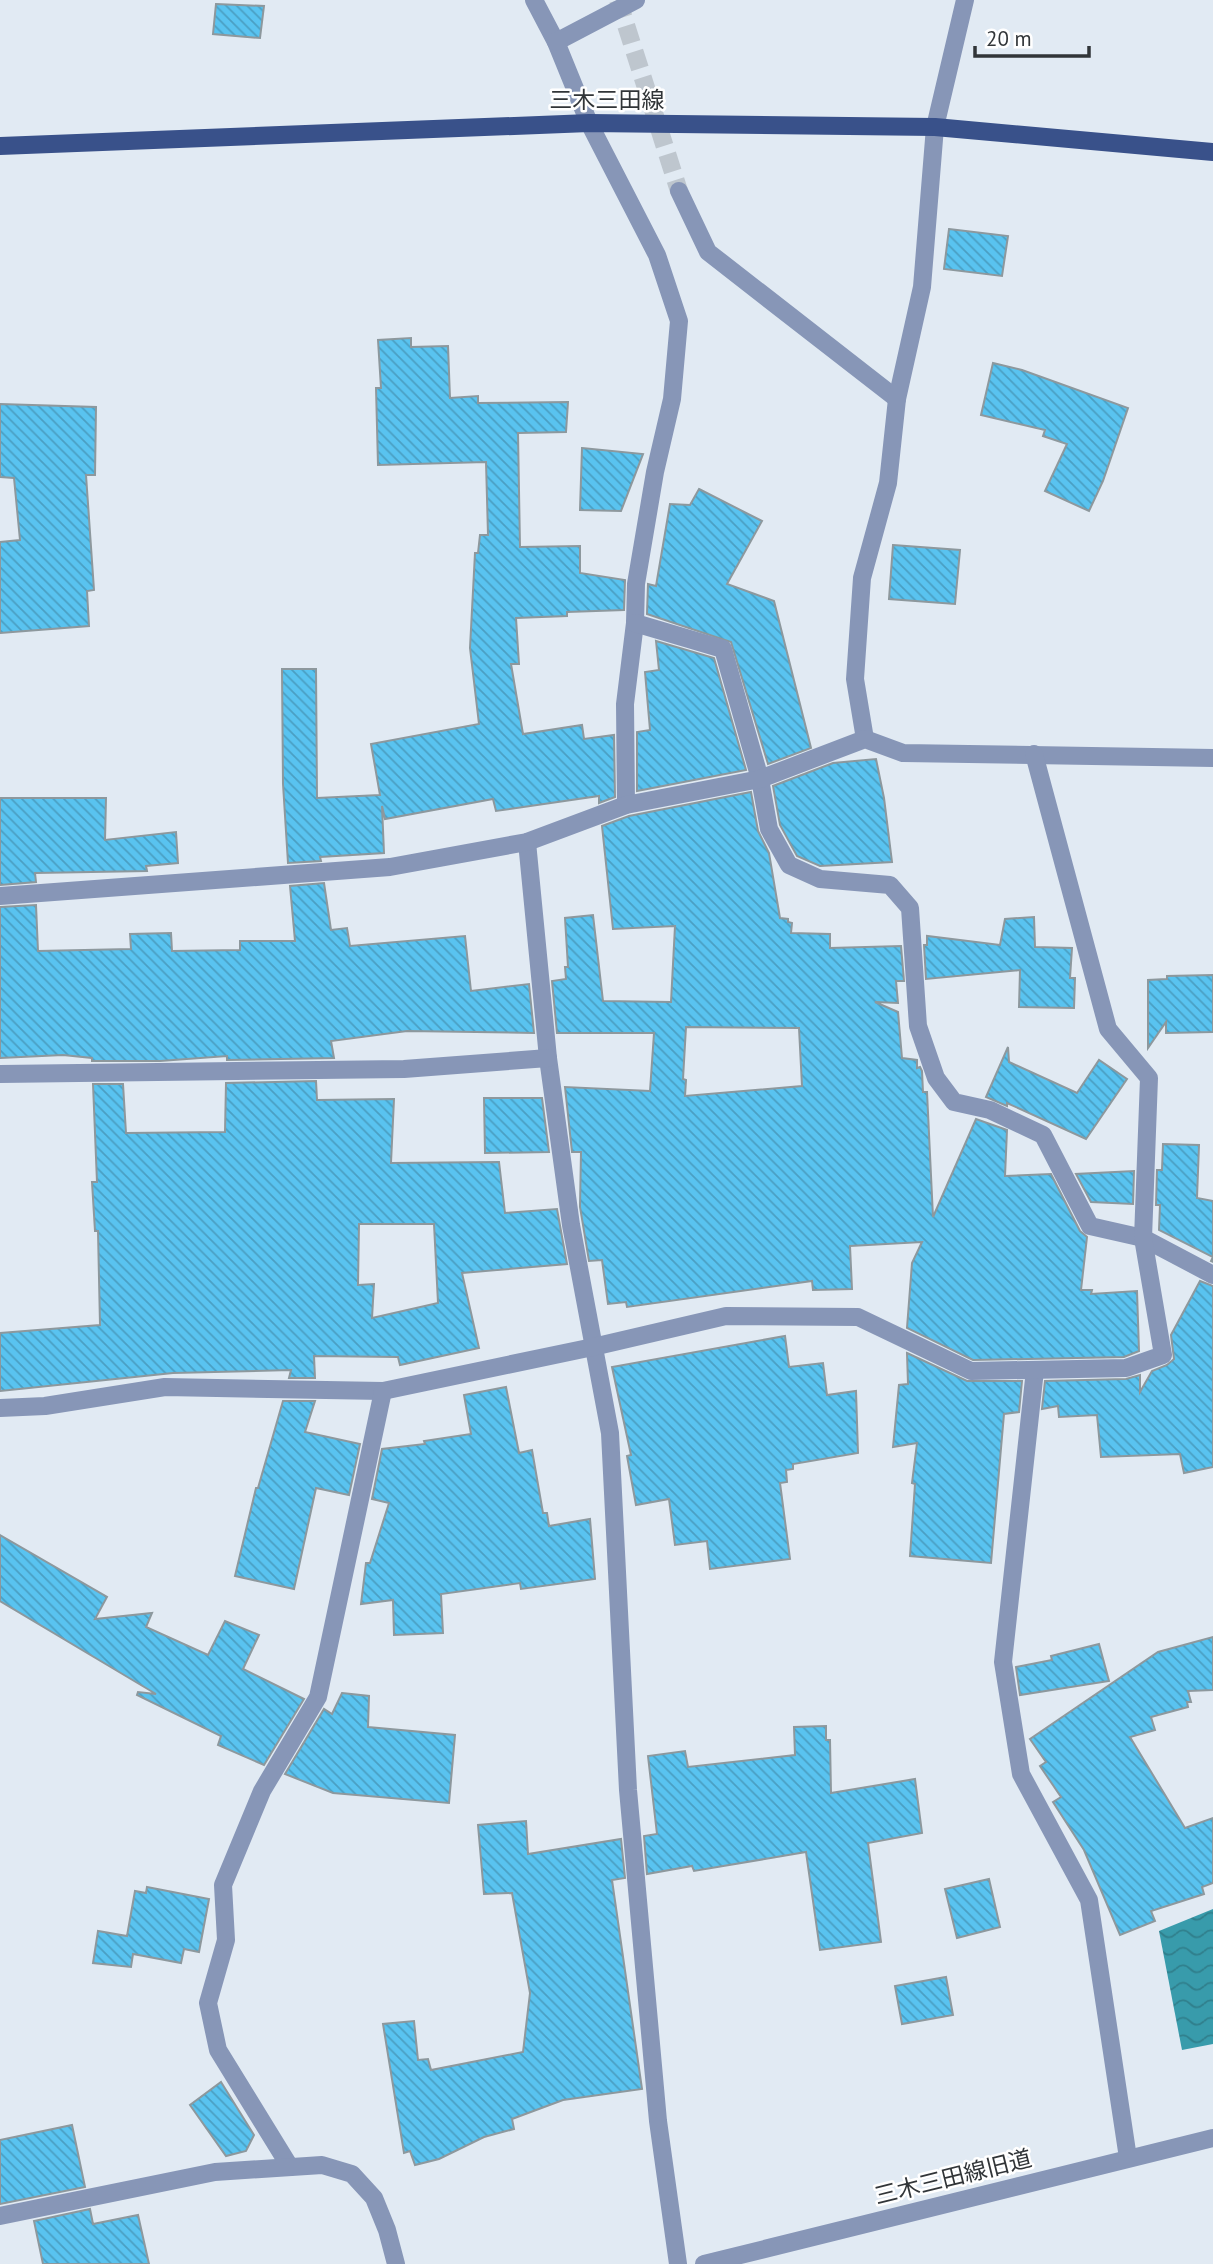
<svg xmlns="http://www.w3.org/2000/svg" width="1213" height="2264" font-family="'PT Sans','Noto Sans JP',sans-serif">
<defs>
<pattern id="water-waves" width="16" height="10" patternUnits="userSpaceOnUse" patternTransform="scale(1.75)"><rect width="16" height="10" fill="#389bab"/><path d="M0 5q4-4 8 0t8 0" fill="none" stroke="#307f8c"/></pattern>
<pattern id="building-back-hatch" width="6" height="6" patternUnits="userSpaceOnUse" patternTransform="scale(1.75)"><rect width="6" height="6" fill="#59c3f0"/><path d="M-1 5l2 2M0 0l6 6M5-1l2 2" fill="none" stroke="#4a9fc3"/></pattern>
</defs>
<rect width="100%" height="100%" fill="#e1eaf3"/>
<path fill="url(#water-waves)" d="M 1213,1909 L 1213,2044 L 1182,2050 L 1159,1931 Z"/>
<g fill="url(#building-back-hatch)" stroke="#8d989d" stroke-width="2" fill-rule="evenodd">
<path d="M 216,4 L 264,6 L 260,38 L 213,34 Z"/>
<path d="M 949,229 L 1008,236 L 1002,276 L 944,269 Z"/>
<path d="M 411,338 L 411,347 L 448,346 L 450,398 L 478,396 L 478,403 L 568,402 L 566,432 L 518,433 L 520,547 L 580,546 L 580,573 L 625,580 L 624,610 L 567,612 L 567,616 L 516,618 L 519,664 L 511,664 L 523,734 L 582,725 L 584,739 L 614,735 L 615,797 L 599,803 L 599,796 L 496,811 L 493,799 L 385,819 L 382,806 L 384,853 L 320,857 L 321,861 L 288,863 L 283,784 L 282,669 L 316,669 L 317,798 L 380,795 L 371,744 L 479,724 L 470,648 L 475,553 L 478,553 L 480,535 L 488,535 L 486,462 L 378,465 L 376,388 L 381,388 L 378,340 Z"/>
<path d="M 993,363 L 1022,370 L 1128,408 L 1103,481 L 1089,511 L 1045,491 L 1067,444 L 1043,436 L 1045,430 L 981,415 Z"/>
<path d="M 0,404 L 96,407 L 95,475 L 86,475 L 94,590 L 87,591 L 89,626 L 0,633 L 0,542 L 20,540 L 14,478 L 0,477 Z"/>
<path d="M 582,448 L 643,454 L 621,511 L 580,510 Z"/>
<path d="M 699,489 L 762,521 L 727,584 L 774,601 L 811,748 L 768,764 L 731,642 L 647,614 L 648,584 L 656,586 L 670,504 L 690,505 Z"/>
<path d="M 893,545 L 960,550 L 955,604 L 889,599 Z"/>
<path d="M 656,641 L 714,658 L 746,770 L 637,791 L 637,732 L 650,730 L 645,672 L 659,670 Z"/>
<path d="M 876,759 L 884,798 L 892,862 L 820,866 L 797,856 L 780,825 L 773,786 L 833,763 Z"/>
<path d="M 751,792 L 758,831 L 769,853 L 780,918 L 788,919 L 788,922 L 792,923 L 791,933 L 830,934 L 830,948 L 901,946 L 904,981 L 896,981 L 898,1003 L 875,1002 L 898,1012 L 902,1058 L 917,1060 L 917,1068 L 920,1067 L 922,1071 L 923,1092 L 927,1092 L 933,1217 L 976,1119 L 1007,1130 L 1005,1176 L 1051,1174 L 1080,1231 L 1087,1237 L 1081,1290 L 1092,1290 L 1091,1294 L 1137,1291 L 1139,1351 L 1124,1357 L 973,1360 L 907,1328 L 912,1263 L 922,1242 L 850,1246 L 852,1289 L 813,1290 L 812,1281 L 627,1307 L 626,1302 L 608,1304 L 602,1260 L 589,1261 L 580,1207 L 581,1152 L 572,1152 L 565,1087 L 650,1091 L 654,1033 L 557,1033 L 552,981 L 566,979 L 565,967 L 568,967 L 565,918 L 593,915 L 603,1001 L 671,1002 L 675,926 L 613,929 L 602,826 L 629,816 ZM 686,1027 L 799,1028 L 802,1086 L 685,1096 L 686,1080 L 683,1079 Z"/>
<path d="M 0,798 L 106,798 L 105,840 L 176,832 L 178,863 L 146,866 L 147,871 L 35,873 L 36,882 L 0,885 Z"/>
<path d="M 324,883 L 331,930 L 347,928 L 350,946 L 465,936 L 471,991 L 529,984 L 534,1033 L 407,1031 L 331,1041 L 334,1058 L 227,1060 L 227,1056 L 160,1061 L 92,1061 L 92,1058 L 63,1055 L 0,1058 L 0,907 L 36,905 L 38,951 L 131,949 L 130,934 L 171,933 L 172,951 L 240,950 L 240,941 L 295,941 L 290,886 Z"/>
<path d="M 1034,917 L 1035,947 L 1072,948 L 1070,978 L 1075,978 L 1074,1008 L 1019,1007 L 1020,970 L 926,979 L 924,945 L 927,945 L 927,936 L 1000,945 L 1005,919 Z"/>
<path d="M 1213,975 L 1213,1032 L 1166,1033 L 1166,1022 L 1148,1048 L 1148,980 L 1167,979 L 1167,976 Z"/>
<path d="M 1008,1047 L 1009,1062 L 1077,1093 L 1099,1060 L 1127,1079 L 1086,1139 L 1007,1103 L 1007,1106 L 986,1097 Z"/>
<path d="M 316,1081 L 317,1100 L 394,1099 L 391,1163 L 499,1162 L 505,1213 L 557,1209 L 567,1264 L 462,1273 L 479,1348 L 400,1365 L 398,1357 L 314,1356 L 315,1378 L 289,1378 L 291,1370 L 173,1373 L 0,1391 L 0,1333 L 100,1325 L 98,1231 L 95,1231 L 92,1182 L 97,1182 L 93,1084 L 123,1084 L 126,1133 L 225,1132 L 226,1083 ZM 359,1224 L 434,1224 L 438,1303 L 372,1318 L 374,1284 L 358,1285 Z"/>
<path d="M 484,1098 L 542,1098 L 549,1152 L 485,1153 Z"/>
<path d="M 1163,1144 L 1199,1145 L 1197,1198 L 1213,1201 L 1213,1262 L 1211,1261 L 1213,1257 L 1159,1230 L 1160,1205 L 1156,1205 L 1157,1170 L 1162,1170 Z"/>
<path d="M 1134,1171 L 1133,1204 L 1091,1202 L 1076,1174 Z"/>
<path d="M 1200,1281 L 1213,1286 L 1213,1467 L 1184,1473 L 1180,1454 L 1101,1457 L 1097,1415 L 1059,1417 L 1058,1406 L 1042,1409 L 1045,1381 L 1126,1379 L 1140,1375 L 1140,1392 L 1152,1371 L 1167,1365 L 1174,1359 L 1171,1335 Z"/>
<path d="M 785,1336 L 789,1367 L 823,1363 L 827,1395 L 856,1391 L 858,1453 L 793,1464 L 793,1469 L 786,1470 L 787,1482 L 780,1483 L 790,1559 L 710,1569 L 707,1541 L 675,1545 L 669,1499 L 636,1505 L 627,1456 L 631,1455 L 612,1367 Z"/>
<path d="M 907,1353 L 967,1381 L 1022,1381 L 1019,1412 L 1004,1414 L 991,1563 L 910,1556 L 915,1484 L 912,1483 L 917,1443 L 893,1447 L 899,1385 L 908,1384 Z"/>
<path d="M 506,1387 L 519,1453 L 532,1450 L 543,1513 L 547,1513 L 549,1526 L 590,1519 L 595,1579 L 521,1589 L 520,1583 L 441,1594 L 443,1633 L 394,1635 L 393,1600 L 361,1604 L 366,1563 L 370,1563 L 389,1503 L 372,1499 L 382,1449 L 425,1444 L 424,1441 L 471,1434 L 464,1395 Z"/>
<path d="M 283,1401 L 315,1401 L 305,1432 L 360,1444 L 349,1495 L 316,1488 L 294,1589 L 235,1576 L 256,1488 L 258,1488 Z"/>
<path d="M 0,1535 L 107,1597 L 95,1619 L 152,1613 L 146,1627 L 208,1655 L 225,1621 L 259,1635 L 243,1669 L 304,1699 L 264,1765 L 218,1745 L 221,1736 L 137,1695 L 138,1692 L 156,1694 L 0,1601 Z"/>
<path d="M 1213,1637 L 1213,1690 L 1188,1691 L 1191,1702 L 1187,1702 L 1188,1707 L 1151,1717 L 1155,1730 L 1130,1737 L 1185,1828 L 1213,1818 L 1213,1883 L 1202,1887 L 1204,1894 L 1151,1911 L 1155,1921 L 1120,1935 L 1084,1850 L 1053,1802 L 1061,1797 L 1040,1766 L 1046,1762 L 1030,1739 L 1158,1652 Z"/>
<path d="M 1099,1644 L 1109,1681 L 1020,1695 L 1016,1667 L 1052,1660 L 1051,1656 Z"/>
<path d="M 342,1693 L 369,1696 L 368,1727 L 455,1735 L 449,1803 L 333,1793 L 285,1774 L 324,1709 L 332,1714 Z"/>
<path d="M 826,1726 L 826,1740 L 830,1740 L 831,1793 L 915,1779 L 922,1833 L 868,1843 L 881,1942 L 820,1950 L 806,1852 L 694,1871 L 692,1866 L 647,1874 L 644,1836 L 657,1834 L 648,1756 L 685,1751 L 688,1767 L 795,1755 L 794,1727 Z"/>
<path d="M 526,1821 L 528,1854 L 621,1839 L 625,1878 L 612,1880 L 642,2089 L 563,2100 L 512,2119 L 514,2129 L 484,2137 L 439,2159 L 415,2165 L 410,2151 L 404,2153 L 383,2024 L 414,2021 L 418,2060 L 428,2059 L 431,2070 L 523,2052 L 530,1993 L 512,1893 L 484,1894 L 478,1825 Z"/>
<path d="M 989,1879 L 1000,1927 L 957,1938 L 945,1889 Z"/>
<path d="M 147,1887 L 209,1899 L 199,1952 L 184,1949 L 181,1963 L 133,1954 L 131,1967 L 93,1963 L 98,1931 L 127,1936 L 135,1891 L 146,1893 Z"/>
<path d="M 946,1977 L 953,2015 L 902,2024 L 895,1986 Z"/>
<path d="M 221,2082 L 254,2135 L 246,2151 L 226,2156 L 190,2105 Z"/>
<path d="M 72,2125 L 85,2187 L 0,2204 L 0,2140 Z"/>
<path d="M 90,2209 L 93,2224 L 138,2215 L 149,2264 L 43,2264 L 34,2221 Z"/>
</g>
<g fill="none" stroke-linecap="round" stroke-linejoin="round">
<path stroke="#bec6ce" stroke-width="18" stroke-dasharray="18 9" stroke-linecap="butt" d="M 618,0 L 679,191"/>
<g stroke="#8796b7" stroke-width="18">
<path d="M 534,0 L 556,42 L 589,123 L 657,255 L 679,321 L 672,399 L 655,472 L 636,584 L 635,623 L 625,704 L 626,805"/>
<path d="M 556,42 L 636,0"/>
<path d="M 679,191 L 708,252 L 897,399"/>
<path d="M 635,623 L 723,649 L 760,779 L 769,829 L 789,865 L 820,879 L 890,885 L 910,908 L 918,1026 L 936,1078 L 954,1102 L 990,1110 L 1043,1135 L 1090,1226 L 1143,1238 L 1213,1275"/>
<path d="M 865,739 L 855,679 L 862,578 L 888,483 L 897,399 L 922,287 L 935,127 L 965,0"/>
<path d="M 527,842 L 548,1058 L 571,1225 L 610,1433 L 628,1790 L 658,2121 L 678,2264"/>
<path d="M 0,896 L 390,867 L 527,842 L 626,805 L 760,779 L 865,739 L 903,753 L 1213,758"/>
<path d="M 0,1074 L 404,1069 L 548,1058"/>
<path d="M 1035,1370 L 1003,1662 L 1021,1774 L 1089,1900 L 1128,2158"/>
<path d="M 0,1408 L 45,1406 L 165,1387 L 383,1391 L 593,1347 L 726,1316 L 858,1317 L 971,1371 L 1126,1368 L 1163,1355 L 1143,1238 L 1149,1078 L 1108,1029 L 1034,754"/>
<path d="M 290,2167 L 218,2050 L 208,2003 L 226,1940 L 223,1885 L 262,1791 L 318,1697 L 383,1391"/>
<path d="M 0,2216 L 215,2172 L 322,2165 L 352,2174 L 374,2198 L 387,2230 L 396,2264"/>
<path d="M 704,2264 L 1213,2138"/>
</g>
<path stroke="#39518a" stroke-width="18" d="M 0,146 L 589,123 L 935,127 L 1213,152"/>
</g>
<g text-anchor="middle" stroke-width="5" stroke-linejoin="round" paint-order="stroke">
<g font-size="23" fill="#313538" stroke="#fff">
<text x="607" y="108">三木三田線</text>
<text transform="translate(953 2177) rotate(-14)" y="8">三木三田線旧道</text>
</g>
</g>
<path d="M975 46v10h114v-10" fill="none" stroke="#313538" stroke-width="3.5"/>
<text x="986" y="46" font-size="21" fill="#313538" stroke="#ffffff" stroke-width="5" paint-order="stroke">20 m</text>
</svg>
